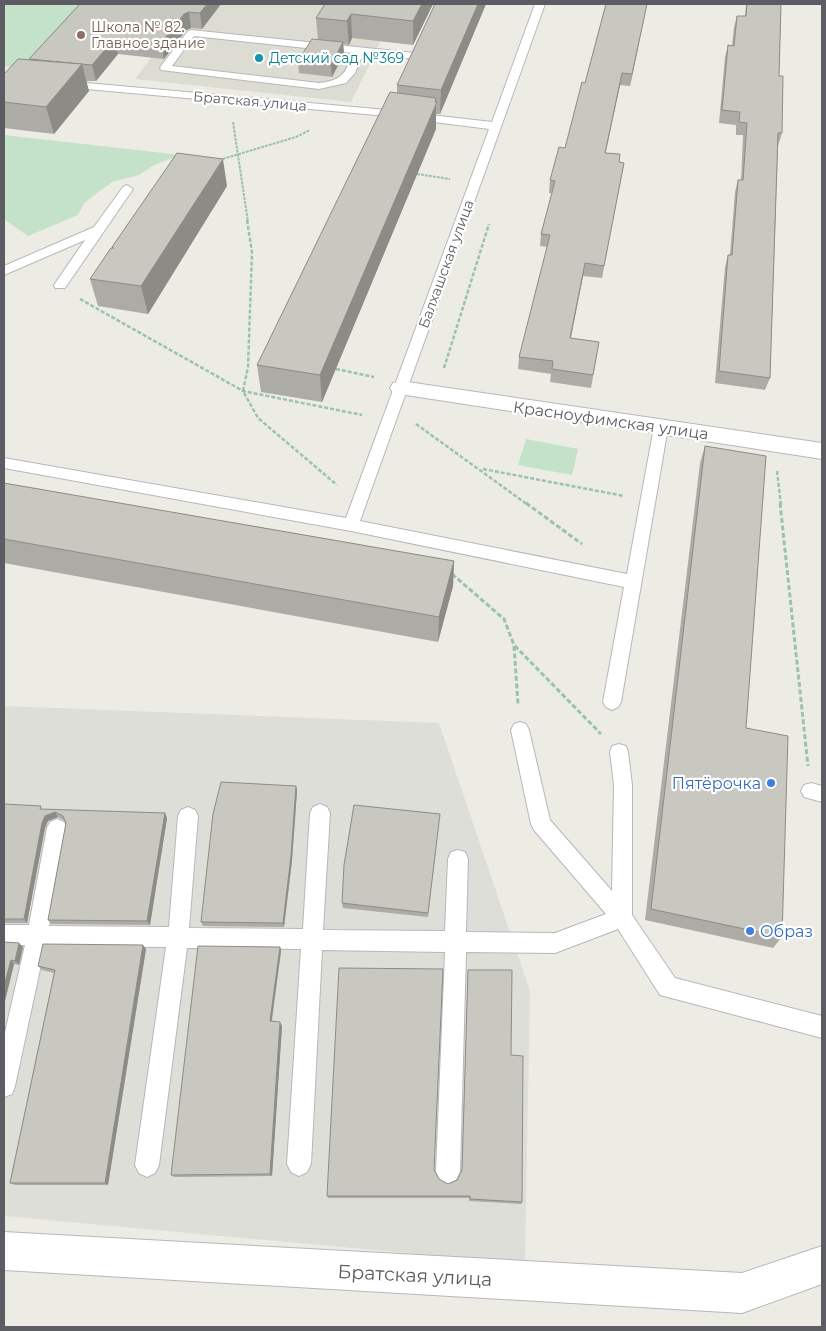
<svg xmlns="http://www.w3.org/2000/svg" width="826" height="1331" font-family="Montserrat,sans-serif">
<rect width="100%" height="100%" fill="#edece4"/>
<path fill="#deded8" d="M 4,706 L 439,723 L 530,991 L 525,1264 L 4,1216 Z"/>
<path fill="#dcdcd2" d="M 192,4 L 399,4 L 351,102 L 135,79 Z"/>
<g fill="#c3e2c9">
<path d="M 4,4 L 108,4 L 37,70 L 4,66 Z"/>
<path d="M 4,135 L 181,155 L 154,165 L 139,175 L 112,182 L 84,203 L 78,215 L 28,236 L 4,219 Z"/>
<path d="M 526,439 L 578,449 L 572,475 L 518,465 Z"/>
</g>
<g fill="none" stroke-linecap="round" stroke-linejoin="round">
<g stroke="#b6b7bc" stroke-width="2">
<g id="lane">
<path d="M 535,4 L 545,4 L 360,521 L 627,574 L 654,427 L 656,423 L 666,423 L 668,427 L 621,702 L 618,707 L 612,710 L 606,707 L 603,702 L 624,587 L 351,531 L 4,468 L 4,458 L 346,518 L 489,129 L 387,116 L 64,87 L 59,84 L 64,81 L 387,110 L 492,122 Z"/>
<path d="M 191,30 L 415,53 L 420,56 L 415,59 L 363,54 L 355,73 L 346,83 L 319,89 L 161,70 L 160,68 L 161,66 L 188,31 ZM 194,36 L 353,53 C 345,74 343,80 319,83 L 172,66 Z"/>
<path d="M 127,185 L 133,189 L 65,288 L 55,288 L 54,285 L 85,240 L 4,275 L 4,266 L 94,227 L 123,187 Z"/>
<path d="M 520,722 L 526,724 L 529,730 L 550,820 L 612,891 L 614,785 L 610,752 L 612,746 L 619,744 L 626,746 L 628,752 L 632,785 L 632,915 L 675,978 L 822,1016 L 822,1038 L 660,995 L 618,929 L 555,953 L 466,952 L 460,1172 L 456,1180 L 448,1184 L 440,1180 L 436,1172 L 445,952 L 322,950 L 311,1164 L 307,1172 L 299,1176 L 291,1172 L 287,1164 L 301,949 L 187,948 L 159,1165 L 155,1173 L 147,1177 L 139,1173 L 135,1165 L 166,947 L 45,946 L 15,1086 L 12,1094 L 4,1097 L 4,1037 L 25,945 L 4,945 L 4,925 L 29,925 L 47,828 L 50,822 L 57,819 L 64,822 L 67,828 L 49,926 L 169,927 L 178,816 L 181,810 L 188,807 L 195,810 L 198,816 L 189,928 L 303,929 L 310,813 L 313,807 L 320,804 L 327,807 L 330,813 L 323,930 L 445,931 L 448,859 L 451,852 L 458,850 L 465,852 L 468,859 L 466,932 L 555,933 L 606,914 L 534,830 L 531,824 L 511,730 L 514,724 Z"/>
<path d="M 811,783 L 822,786 L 822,802 L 804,797 L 801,791 L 804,785 Z"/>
</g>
</g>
<g stroke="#b6b7bc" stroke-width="2">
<g id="street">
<path d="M 401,381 L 822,443 L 822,459 L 393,393 L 390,388 L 393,383 Z"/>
<path d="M 4,1232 L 742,1273 L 822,1246 L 822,1284 L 742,1313 L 4,1270 Z"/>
</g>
</g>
<g stroke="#9cc2af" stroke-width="2" stroke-dasharray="3 1" stroke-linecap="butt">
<path d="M 233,122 L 248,222"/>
<path d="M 219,160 L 296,137 L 310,130"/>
<path d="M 417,174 L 450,179"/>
</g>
<g stroke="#9cc2af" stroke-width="2.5" stroke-dasharray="4 2" stroke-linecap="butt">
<path d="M 247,220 L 252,252 L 248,367 L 243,391 L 258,418 L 337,485"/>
<path d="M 80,299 L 243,391 L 362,415"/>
<path d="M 444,368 L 489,224"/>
<path d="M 336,369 L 374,377"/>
<path d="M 416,424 L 528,505"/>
<path d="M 483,469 L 624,496"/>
<path d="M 777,471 L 781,505"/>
</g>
<g stroke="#9cc2af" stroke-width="3" stroke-dasharray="5 2.5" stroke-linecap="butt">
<path d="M 526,503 L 582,544"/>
<path d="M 780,503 L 808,766"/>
<path d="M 452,574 L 504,619 L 514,645 L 601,734"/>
<path d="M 514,646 L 518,704"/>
</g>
<use href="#lane" fill="#fff" fill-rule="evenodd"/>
<use href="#street" fill="#fff" fill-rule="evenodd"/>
</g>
<g fill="#acaba5">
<path d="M 80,4 L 221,4 L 202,29 L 191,28 L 186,30 L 164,59 L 118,54 L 96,81 L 86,81 L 89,91 L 54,134 L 4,128 L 4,74 L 29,60 Z"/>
<path d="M 433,4 L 413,45 L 352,38 L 349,45 L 343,44 L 344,54 L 332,77 L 299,73 L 298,61 L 318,39 L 316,18 Z"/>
<path d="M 486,4 L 440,114 L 436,114 L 436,129 L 322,402 L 261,392 L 257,365 L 397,93 L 397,85 Z"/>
<path d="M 606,4 L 647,4 L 630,86 L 620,85 L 605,153 L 619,162 L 624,163 L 602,278 L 583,276 L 571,338 L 599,342 L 591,388 L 550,382 L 551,374 L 518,369 L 519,357 L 547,247 L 540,246 L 541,234 L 552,193 L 549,193 L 550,180 L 565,148 L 585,83 Z"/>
<path d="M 746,4 L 781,4 L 779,76 L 782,133 L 778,146 L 770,378 L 765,390 L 715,383 L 725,267 L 728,255 L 730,255 L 735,192 L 738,180 L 741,180 L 743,135 L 736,135 L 736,125 L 719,123 L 725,57 L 728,45 L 732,46 L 734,27 L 737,16 L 745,16 Z"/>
<path d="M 227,186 L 148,314 L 98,306 L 90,279 L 112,248 L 112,247 Z"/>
<path d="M 705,446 L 746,728 L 782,937 L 773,948 L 645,920 L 700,463 Z"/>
<path d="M 4,483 L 454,561 L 453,586 L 438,642 L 4,563 Z"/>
<path d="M 296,786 L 297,791 L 292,860 L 284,927 L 203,926 L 201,922 Z"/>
<path d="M 4,804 L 42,809 L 167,818 L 150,925 L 51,924 L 48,920 L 66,823 L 65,821 L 58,817 L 48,821 L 45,828 L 27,923 L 4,923 Z"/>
<path d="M 440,814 L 428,917 L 343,908 L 342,903 Z"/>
<path d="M 4,942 L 23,947 L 19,965 L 14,964 L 4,1005 Z"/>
<path d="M 280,947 L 281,951 L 272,1021 L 282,1026 L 272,1176 L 174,1177 L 171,1175 Z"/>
<path d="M 146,949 L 108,1185 L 15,1185 L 10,1183 L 54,973 L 42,970 L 38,966 Z"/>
<path d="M 468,970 L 511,1055 L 522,1202 L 521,1204 L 469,1201 L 469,1198 L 328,1198 L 327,1196 L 434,1170 L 439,1179 L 448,1184 L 457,1180 L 462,1171 Z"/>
</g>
<g fill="#8c8b86">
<path d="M 207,4 L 221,4 L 202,29 L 200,13 Z"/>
<path d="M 422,4 L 433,4 L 413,45 L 413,21 Z"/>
<path d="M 478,4 L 486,4 L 440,114 L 441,90 Z"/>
<path d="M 647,4 L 630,86 L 632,74 Z"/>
<path d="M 189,12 L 191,28 L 186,30 L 164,59 L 161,43 L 184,14 Z"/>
<path d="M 351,14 L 352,38 L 349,45 L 347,21 Z"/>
<path d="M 115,38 L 118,54 L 96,81 L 92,65 Z"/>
<path d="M 343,42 L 344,54 L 332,77 L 331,65 Z"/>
<path d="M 82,64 L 89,91 L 54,134 L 46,107 Z"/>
<path d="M 622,73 L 620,85 L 603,165 L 605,153 Z"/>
<path d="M 436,98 L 436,129 L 322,402 L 320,375 Z"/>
<path d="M 223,159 L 227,186 L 148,314 L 141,286 Z"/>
<path d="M 585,263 L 583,276 L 568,350 L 570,338 Z"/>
<path d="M 454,561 L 453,586 L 438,642 L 439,617 Z"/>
<path d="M 296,786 L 297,791 L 292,860 L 284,927 L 283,923 Z"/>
<path d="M 55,812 L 58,817 L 48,821 L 45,828 L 27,923 L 24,919 L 42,823 L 45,816 Z"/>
<path d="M 165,813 L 167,818 L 150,925 L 147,921 Z"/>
<path d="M 19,943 L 23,947 L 19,965 L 15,961 Z"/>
<path d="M 143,945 L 146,949 L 108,1185 L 105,1183 Z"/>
<path d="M 280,947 L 281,951 L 271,1024 L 270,1021 Z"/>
<path d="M 11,960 L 14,964 L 4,1005 L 4,986 Z"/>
<path d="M 280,1022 L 282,1026 L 272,1176 L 270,1174 Z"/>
</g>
<g fill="#c8c7c0" stroke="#8c8b86">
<path d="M 80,4 L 207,4 L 200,13 L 189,12 L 184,14 L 161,43 L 115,38 L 92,65 L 29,59 Z"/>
<path d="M 325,4 L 422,4 L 413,21 L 351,14 L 347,21 L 316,18 Z"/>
<path d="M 435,4 L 478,4 L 441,90 L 397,85 Z"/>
<path d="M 606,4 L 647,4 L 632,74 L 622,73 L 605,153 L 620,154 L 619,162 L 624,163 L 604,266 L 585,263 L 570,338 L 599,342 L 593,375 L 552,369 L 553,361 L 519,357 L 550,235 L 541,234 L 555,181 L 550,180 L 559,147 L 565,148 L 582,82 L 585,83 Z"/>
<path d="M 747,4 L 781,4 L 779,76 L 783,76 L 782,133 L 778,133 L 770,378 L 719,371 L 728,255 L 732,255 L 738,180 L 743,180 L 747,123 L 739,122 L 740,112 L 722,110 L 728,45 L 734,46 L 737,16 L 746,16 Z"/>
<path d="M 312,39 L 343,42 L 331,65 L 298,61 Z"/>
<path d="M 18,59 L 82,64 L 46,107 L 4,102 L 4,74 Z"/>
<path d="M 390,92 L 436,98 L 435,102 L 437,102 L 320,375 L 257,365 Z"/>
<path d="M 177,153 L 223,159 L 141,286 L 90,279 L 111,248 L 114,248 L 112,247 Z"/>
<path d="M 705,446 L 766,456 L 746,728 L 788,736 L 782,937 L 651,909 Z"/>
<path d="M 4,483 L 454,561 L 439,617 L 4,539 Z"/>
<path d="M 221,782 L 296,786 L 291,856 L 283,923 L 201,922 L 213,814 Z"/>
<path d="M 4,804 L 41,806 L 40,809 L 165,813 L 147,921 L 48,920 L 66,823 L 63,816 L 55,812 L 45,816 L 42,823 L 24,919 L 4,919 Z"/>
<path d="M 354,805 L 440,814 L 428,913 L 342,903 L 344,865 Z"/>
<path d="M 4,942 L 19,943 L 15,961 L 11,960 L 4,986 Z"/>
<path d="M 43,944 L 143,945 L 105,1183 L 10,1183 L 55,970 L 38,966 Z"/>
<path d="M 198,946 L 280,947 L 270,1021 L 280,1022 L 270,1174 L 171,1175 Z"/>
<path d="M 339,968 L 443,969 L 434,1170 L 439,1179 L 448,1184 L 457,1180 L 462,1170 L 468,970 L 512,970 L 511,1055 L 523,1056 L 522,1202 L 470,1199 L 470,1196 L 327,1196 Z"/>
</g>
<circle fill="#8d6e63" stroke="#fff" stroke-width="2" cx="81" cy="35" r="5"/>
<circle fill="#0f9aa8" stroke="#fff" stroke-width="2" cx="259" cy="58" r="5"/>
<g fill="#3f7fe0" stroke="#fff" stroke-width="2">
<circle cx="771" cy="783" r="5"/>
<circle cx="750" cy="931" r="5"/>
</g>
<g text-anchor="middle" stroke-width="4.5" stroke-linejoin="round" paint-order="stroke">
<g font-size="14" fill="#785e54" stroke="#fff" text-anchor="start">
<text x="91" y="32">Школа № 82.<tspan x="91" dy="16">Главное здание</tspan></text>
</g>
<g font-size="14" fill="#0d838f" stroke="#fff" text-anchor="start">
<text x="269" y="63">Детский сад №369</text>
</g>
<g font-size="14" fill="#5c5d63" stroke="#fff">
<text transform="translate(250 101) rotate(5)" y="5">Братская улица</text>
<text transform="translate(446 264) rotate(-70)" y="5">Балхашская улица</text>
</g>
<g font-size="16" fill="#5c5d63" stroke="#fff">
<text transform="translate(611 420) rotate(8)" y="6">Красноуфимская улица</text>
</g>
<g font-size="16" fill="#366cbe" stroke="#fff" text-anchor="end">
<text x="761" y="789">Пятёрочка</text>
<text x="760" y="937" text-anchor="start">Образ</text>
</g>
<g font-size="19" fill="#5c5d63" stroke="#fff">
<text transform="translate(415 1275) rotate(3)" y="7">Братская улица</text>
</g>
</g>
<rect width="826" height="1331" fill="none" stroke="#5c5d63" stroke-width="10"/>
</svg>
